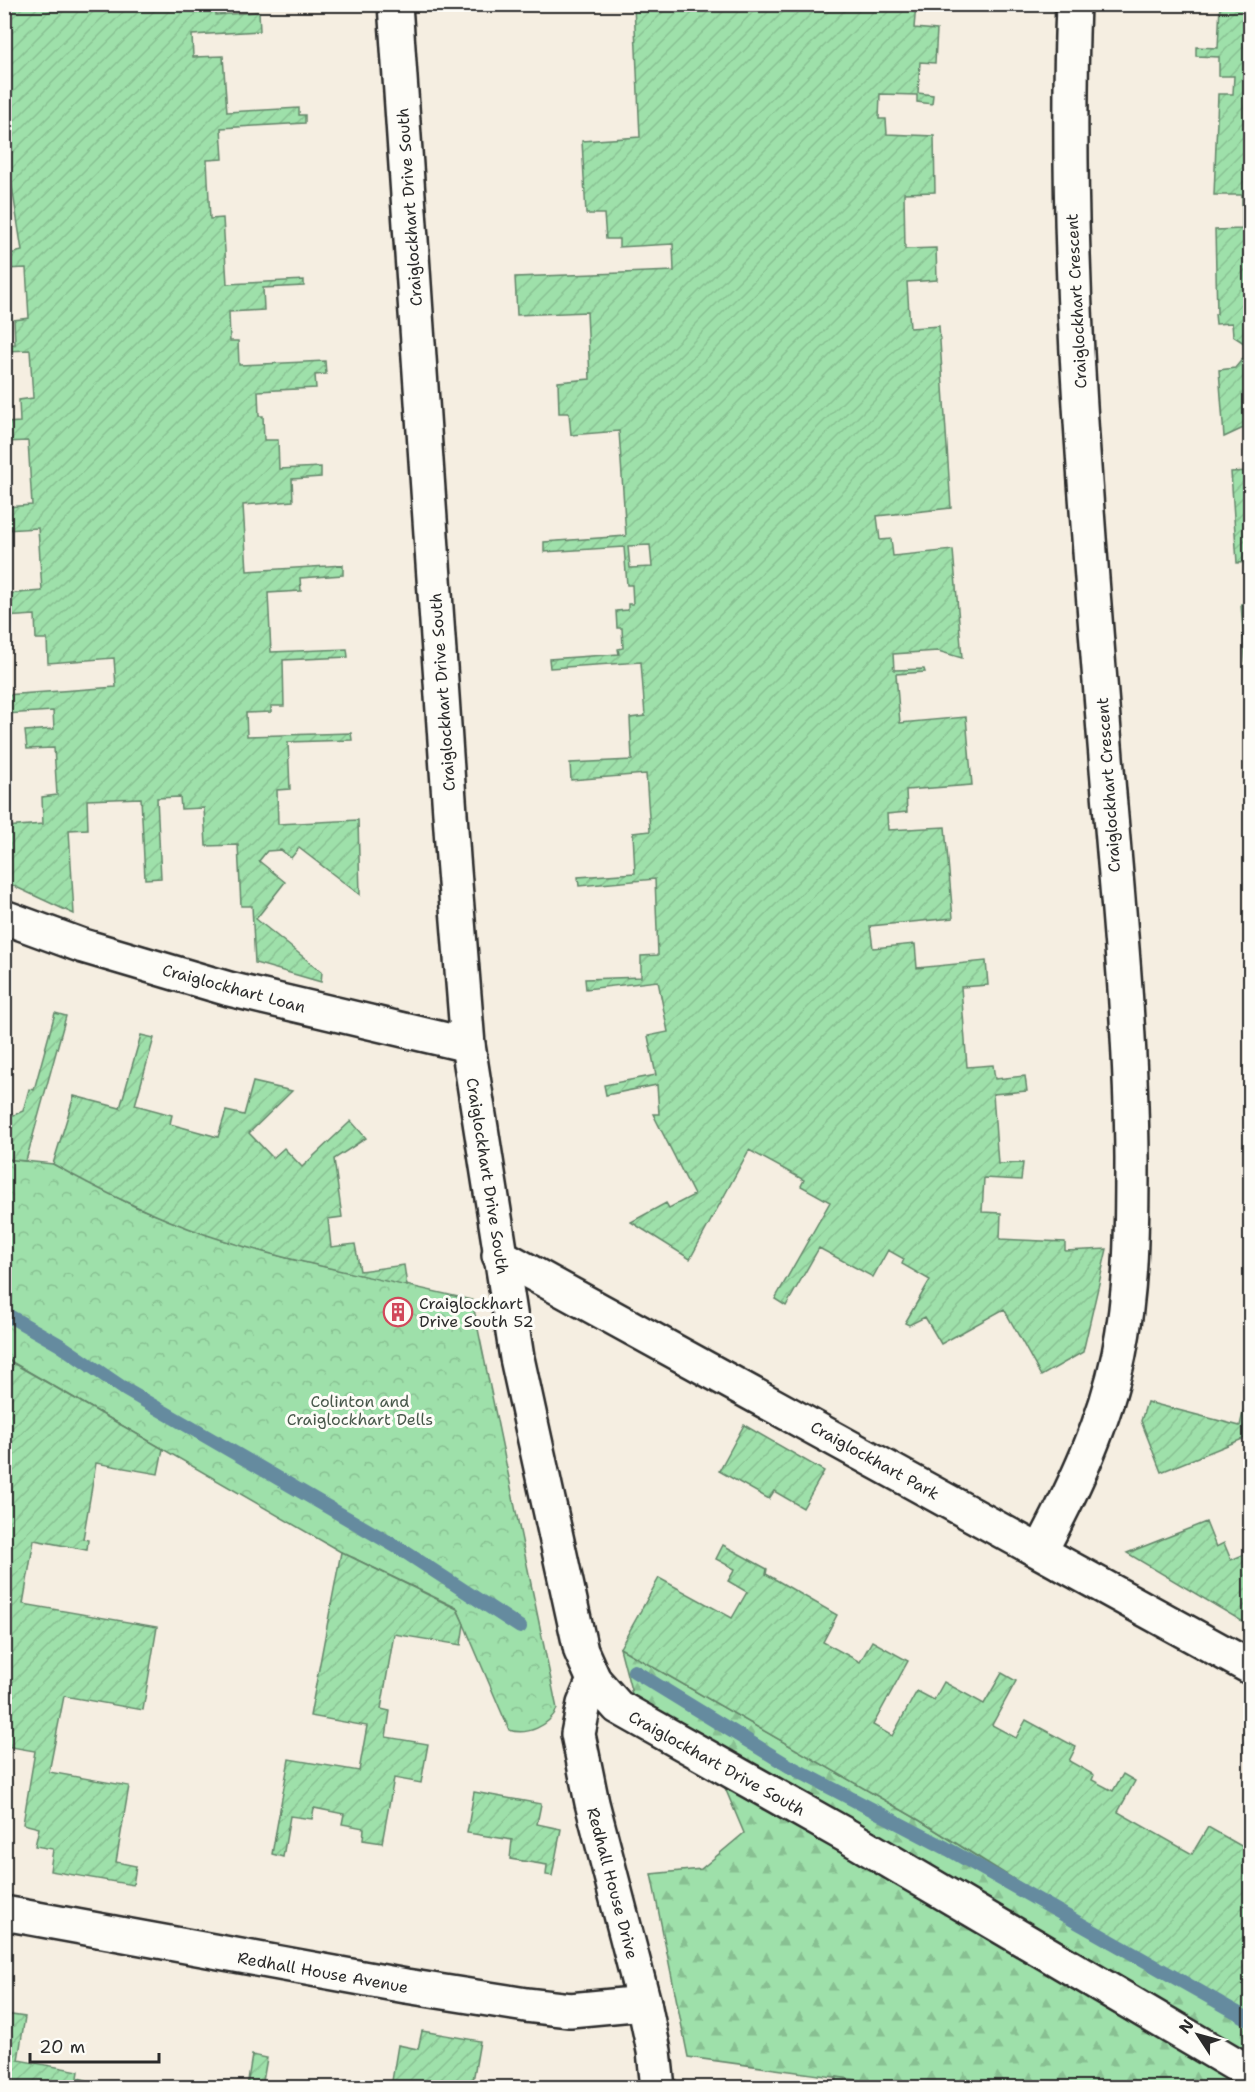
<svg xmlns="http://www.w3.org/2000/svg" width="1255" height="2092" font-family="'Shantell Sans',sans-serif">
<defs>
<pattern id="forest-firs" width="22" height="20" patternUnits="userSpaceOnUse" patternTransform="scale(1.5)"><rect width="22" height="20" fill="#9ee0aa"/><path d="M5 1l3.5 6h-7zM16 11l3.5 6h-7z" fill="#88c092"/></pattern>
<pattern id="park-crowns" width="20" height="18" patternUnits="userSpaceOnUse" patternTransform="scale(1.5)"><rect width="20" height="18" fill="#9ee0aa"/><path d="M2 6a3 3 0 1 1 6 0M12 15a3 3 0 1 1 6 0" fill="none" stroke="#88c092"/></pattern>
<pattern id="garden-furrows" width="10" height="10" patternUnits="userSpaceOnUse" patternTransform="scale(1.5)"><rect width="10" height="10" fill="#9ee0aa"/><path d="M-1 1l2-2M0 10L10 0M9 11l2-2" fill="none" stroke="#88c092"/></pattern>
</defs>
<rect width="100%" height="100%" fill="#f5eee1"/>
<filter id="ink" filterUnits="userSpaceOnUse"><feTurbulence type="fractalNoise" baseFrequency=".0167" numOctaves="2"/><feDisplacementMap in="SourceGraphic" scale="12" xChannelSelector="R" yChannelSelector="G"/><feConvolveMatrix kernelMatrix="1 2 1 2 8 2 1 2 1" color-interpolation-filters="sRGB"/></filter>
<g filter="url(#ink)">
<path fill="url(#forest-firs)" stroke="#64866a" stroke-width="1.5" d="M 620,1648 L 919,1820 L 1063,1910 L 1250,2017 L 1250,2087 L 907,2087 L 688,2057 L 651,1874 L 701,1869 L 744,1833 L 709,1750 L 632,1694 Z"/>
<path fill="url(#park-crowns)" stroke="#64866a" stroke-width="1.5" d="M 5,1159 L 53,1164 L 136,1207 L 208,1235 L 287,1258 L 472,1300 L 557,1709 C 549,1726 527,1736 509,1730 L 457,1608 L 341,1552 L 5,1358 Z"/>
<g fill="url(#garden-furrows)" stroke="#64866a" stroke-width="1.5" fill-rule="evenodd">
<path d="M 5,4 L 215,4 L 216,15 L 259,12 L 260,31 L 192,35 L 193,57 L 223,56 L 227,112 L 299,108 L 299,115 L 305,115 L 305,123 L 221,128 L 223,159 L 207,160 L 210,219 L 223,218 L 227,284 L 304,280 L 304,286 L 263,288 L 264,310 L 229,312 L 230,341 L 238,341 L 239,365 L 325,361 L 326,374 L 315,375 L 316,388 L 258,391 L 259,416 L 263,416 L 264,440 L 278,440 L 279,469 L 321,467 L 321,477 L 292,479 L 293,501 L 243,505 L 247,571 L 343,565 L 343,575 L 300,578 L 301,591 L 268,593 L 271,652 L 347,649 L 348,657 L 283,660 L 284,706 L 271,706 L 271,712 L 246,713 L 247,736 L 351,733 L 352,740 L 288,742 L 290,789 L 277,790 L 278,824 L 358,820 L 360,895 L 299,848 L 291,858 L 281,850 L 267,851 L 259,861 L 285,882 L 256,919 L 322,972 L 321,982 L 255,963 L 252,906 L 241,906 L 238,845 L 206,846 L 204,808 L 181,809 L 180,797 L 157,798 L 161,878 L 145,879 L 141,798 L 87,800 L 88,829 L 69,830 L 74,914 L 5,882 L 5,827 L 43,824 L 42,797 L 57,795 L 54,748 L 27,749 L 25,731 L 54,729 L 53,711 L 5,714 L 5,695 L 116,687 L 114,658 L 48,663 L 47,639 L 36,639 L 35,615 L 5,617 L 5,594 L 42,591 L 38,528 L 5,530 L 5,507 L 32,505 L 28,441 L 5,442 L 5,423 L 20,422 L 19,400 L 33,398 L 30,350 L 5,351 L 5,345 L 15,344 L 14,320 L 29,318 L 26,268 L 5,269 L 5,255 L 22,251 L 11,180 L 5,180 L 5,128 L 8,127 L 4,118 Z"/>
<path d="M 634,5 L 916,5 L 914,28 L 937,30 L 935,63 L 920,62 L 918,93 L 933,95 L 932,104 L 917,102 L 917,95 L 880,94 L 879,119 L 886,119 L 887,134 L 934,136 L 935,192 L 904,193 L 905,249 L 936,248 L 937,280 L 907,282 L 910,328 L 939,326 L 951,508 L 877,516 L 880,540 L 891,539 L 893,556 L 953,550 L 962,658 L 938,651 L 893,654 L 894,670 L 924,669 L 925,672 L 896,674 L 900,723 L 966,717 L 972,785 L 906,790 L 907,812 L 887,814 L 888,830 L 945,827 L 953,918 L 870,926 L 873,948 L 915,944 L 917,968 L 986,961 L 988,985 L 961,987 L 967,1067 L 993,1065 L 995,1079 L 1025,1076 L 1027,1091 L 993,1094 L 998,1164 L 1023,1163 L 1021,1180 L 984,1178 L 982,1212 L 1001,1213 L 1000,1239 L 1065,1242 L 1065,1251 L 1107,1249 L 1083,1352 L 1041,1376 L 1004,1309 L 941,1344 L 925,1317 L 909,1325 L 905,1323 L 930,1280 L 902,1264 L 904,1259 L 888,1250 L 873,1277 L 819,1248 L 786,1306 L 775,1299 L 830,1202 L 801,1186 L 804,1180 L 749,1150 L 690,1259 L 631,1222 L 666,1203 L 669,1208 L 694,1195 L 653,1114 L 659,1114 L 657,1085 L 606,1095 L 604,1085 L 656,1075 L 648,1036 L 668,1032 L 658,981 L 586,989 L 585,979 L 641,977 L 641,956 L 658,955 L 655,879 L 579,886 L 578,877 L 635,873 L 633,833 L 650,831 L 646,774 L 571,780 L 570,763 L 632,760 L 630,718 L 645,716 L 641,662 L 550,668 L 549,659 L 619,654 L 618,649 L 623,648 L 622,628 L 617,628 L 616,611 L 628,610 L 628,604 L 633,604 L 632,585 L 627,585 L 624,547 L 544,552 L 544,542 L 626,536 L 619,431 L 571,435 L 569,413 L 559,413 L 558,382 L 590,379 L 587,312 L 517,315 L 515,277 L 674,271 L 673,244 L 619,247 L 619,239 L 606,239 L 604,214 L 586,214 L 582,141 L 640,137 ZM 650,545 L 652,567 L 630,568 L 628,546 Z"/>
<path d="M 1220,5 L 1250,5 L 1250,425 L 1224,437 L 1219,370 L 1235,368 L 1245,356 L 1244,343 L 1233,336 L 1232,323 L 1216,324 L 1215,314 L 1217,314 L 1215,230 L 1242,229 L 1242,195 L 1214,195 L 1218,94 L 1233,94 L 1234,76 L 1219,76 L 1219,57 L 1196,56 L 1196,47 L 1218,48 Z"/>
<path d="M 1250,471 L 1250,562 L 1237,563 L 1231,472 Z"/>
<path d="M 1250,603 L 1250,694 L 1248,694 L 1241,604 Z"/>
<path d="M 55,1013 L 66,1016 L 26,1161 L 5,1159 L 5,1109 L 7,1113 L 14,1115 L 23,1111 L 29,1089 L 34,1090 Z"/>
<path d="M 141,1035 L 154,1038 L 135,1105 L 172,1115 L 170,1124 L 218,1137 L 226,1111 L 244,1115 L 253,1082 L 292,1091 L 249,1133 L 273,1158 L 284,1148 L 302,1167 L 351,1121 L 366,1138 L 334,1159 L 342,1217 L 328,1219 L 331,1247 L 355,1244 L 360,1271 L 404,1265 L 407,1286 C 340,1270 272,1257 207,1235 C 153,1216 102,1192 53,1164 L 74,1096 L 120,1108 Z"/>
<path d="M 4,1358 L 163,1449 L 158,1474 L 96,1463 L 83,1539 L 88,1540 L 87,1550 L 34,1540 L 23,1604 L 157,1627 L 143,1710 L 64,1696 L 49,1772 L 129,1786 L 116,1862 L 136,1866 L 133,1885 L 50,1871 L 53,1849 L 35,1846 L 39,1828 L 23,1824 L 35,1751 L 6,1746 L 5,1753 Z"/>
<path d="M 1246,1399 L 1250,1400 L 1250,1436 L 1161,1472 L 1141,1421 L 1147,1402 L 1240,1426 Z"/>
<path d="M 744,1425 L 824,1471 L 803,1508 L 774,1491 L 769,1499 L 719,1471 Z"/>
<path d="M 1206,1522 L 1216,1547 L 1224,1543 L 1231,1560 L 1250,1552 L 1250,1626 L 1127,1553 Z"/>
<path d="M 723,1545 L 767,1569 L 766,1574 L 837,1615 L 823,1642 L 860,1662 L 872,1641 L 908,1661 L 873,1725 L 892,1736 L 917,1691 L 934,1700 L 944,1682 L 984,1704 L 1002,1673 L 1016,1681 L 992,1725 L 1016,1738 L 1026,1720 L 1076,1747 L 1069,1761 L 1094,1775 L 1092,1780 L 1113,1791 L 1123,1774 L 1135,1781 L 1118,1812 L 1192,1854 L 1208,1827 L 1250,1851 L 1250,2017 L 1063,1910 L 919,1820 L 620,1648 L 659,1578 L 732,1618 L 747,1592 L 728,1581 L 735,1569 L 716,1559 Z"/>
<path d="M 341,1552 L 457,1609 L 464,1624 L 461,1645 L 394,1634 L 381,1709 L 390,1711 L 386,1737 L 428,1744 L 421,1783 L 394,1778 L 382,1843 L 363,1840 L 364,1828 L 342,1824 L 344,1814 L 314,1808 L 312,1819 L 290,1816 L 283,1857 L 272,1854 L 289,1759 L 359,1771 L 367,1726 L 310,1716 Z"/>
<path d="M 474,1792 L 541,1804 L 537,1824 L 561,1829 L 552,1876 L 546,1875 L 547,1865 L 510,1859 L 512,1840 L 467,1833 Z"/>
<path d="M 5,2014 L 25,2017 L 18,2060 L 79,2071 L 78,2078 L 86,2080 L 85,2087 L 5,2087 Z"/>
<path d="M 422,2031 L 480,2041 L 472,2087 L 391,2087 L 398,2045 L 418,2049 Z"/>
<path d="M 252,2055 L 267,2058 L 262,2087 L 247,2087 Z"/>
<path d="M 837,2077 L 907,2087 L 836,2087 Z"/>
</g>
<g fill="none" stroke-linecap="round" stroke-linejoin="round">
<g stroke="#658b9f" stroke-width="14">
<path d="M 4,1313 L 60,1345 L 126,1390 L 402,1550 L 520,1627"/>
<path d="M 634,1671 L 789,1766 L 946,1848 L 1250,2020"/>
</g>
<g stroke="#2b2b2b" stroke-width="38">
<g id="minor">
<path d="M 395,4 L 453,858 L 468,1045 L 517,1358 L 581,1651 L 594,1680 L 618,1707 L 849,1837 L 1250,2073"/>
<path d="M 4,917 L 83,946 L 229,989 L 468,1045"/>
<path d="M 499,1255 L 1250,1667"/>
<path d="M 1041,1550 C 1074,1488 1105,1423 1119,1354 C 1132,1289 1132,1224 1132,1158 C 1131,1011 1114,865 1103,719 C 1084,481 1064,243 1073,4"/>
<path d="M 594,1680 L 584,1704 L 578,1734 L 592,1803 L 644,2003 L 654,2051 L 658,2088"/>
<path d="M 4,1913 L 406,1986 L 526,2005 L 570,2010 L 644,2003"/>
</g>
</g>
<use href="#minor" stroke="#fdfcf7" stroke-width="33"/>
</g>
</g>
<defs>
<g id="building-ring" transform="scale(1.5)"><circle r="9.5" fill="#fdfcf7" stroke="#d1495b" stroke-width="1.5"/><path d="M-4-6H4V6H1V3H-1V6H-4ZM-2.5-4.3h1.7v1.8h-1.7ZM.8-4.3h1.7v1.8H.8ZM-2.5-1h1.7V.8h-1.7ZM.8-1h1.7V.8H.8Z" fill="#d1495b"/></g>
</defs>
<g fill-rule="evenodd">
<use href="#building-ring" x="398" y="1312"/>
</g>
<g text-anchor="middle" stroke-width="6" stroke-linejoin="round" paint-order="stroke">
<g font-size="16" fill="#2b2b2b" stroke="#fdfcf7">
<text transform="translate(409 207) rotate(-94)" y="6">Craiglockhart Drive South</text>
<text transform="translate(1076 301) rotate(-93)" y="6">Craiglockhart Crescent</text>
<text transform="translate(442 692) rotate(-94)" y="6">Craiglockhart Drive South</text>
<text transform="translate(1108 785) rotate(-94)" y="6">Craiglockhart Crescent</text>
<text transform="translate(234 988) rotate(15)" y="6">Craiglockhart Loan</text>
<text transform="translate(488 1176) rotate(81)" y="6">Craiglockhart Drive South</text>
<text transform="translate(875 1460) rotate(29)" y="6">Craiglockhart Park</text>
<text transform="translate(717 1763) rotate(29)" y="6">Craiglockhart Drive South</text>
<text transform="translate(613 1883) rotate(75)" y="6">Redhall House Drive</text>
<text transform="translate(323 1972) rotate(10)" y="6">Redhall House Avenue</text>
</g>
<g font-size="16" fill="#2b2b2b" stroke="#fdfcf7" text-anchor="start">
<text x="419" y="1309">Craiglockhart<tspan x="419" dy="18">Drive South 52</tspan></text>
</g>
<g font-size="16" fill="#48584b" stroke="#fdfcf7">
<text x="360" y="1407">Colinton and<tspan x="360" dy="18">Craiglockhart Dells</tspan></text>
</g>
</g>
<rect width="1255" height="2092" fill="none" stroke="#fdfcf7" stroke-width="24"/>
<rect x="12" y="12" width="1231" height="2068" fill="none" stroke="#2b2b2b" stroke-width="2" filter="url(#ink)"/>
<g transform="translate(1198 2035) rotate(306)" stroke="#fdfcf7" stroke-width="4.5" paint-order="stroke">
<path d="M0-4.5L10 22L0 15L-10 22Z" fill="#2b2b2b"/>
<text y="-9" font-size="16" font-weight="bold" text-anchor="middle" fill="#2b2b2b">N</text>
</g>
<path d="M30 2053v9h129v-9" fill="none" stroke="#2b2b2b" stroke-width="3"/>
<text x="39" y="2053" font-size="18" fill="#2b2b2b" stroke="#fdfcf7" stroke-width="4.5" paint-order="stroke">20 m</text>
</svg>
